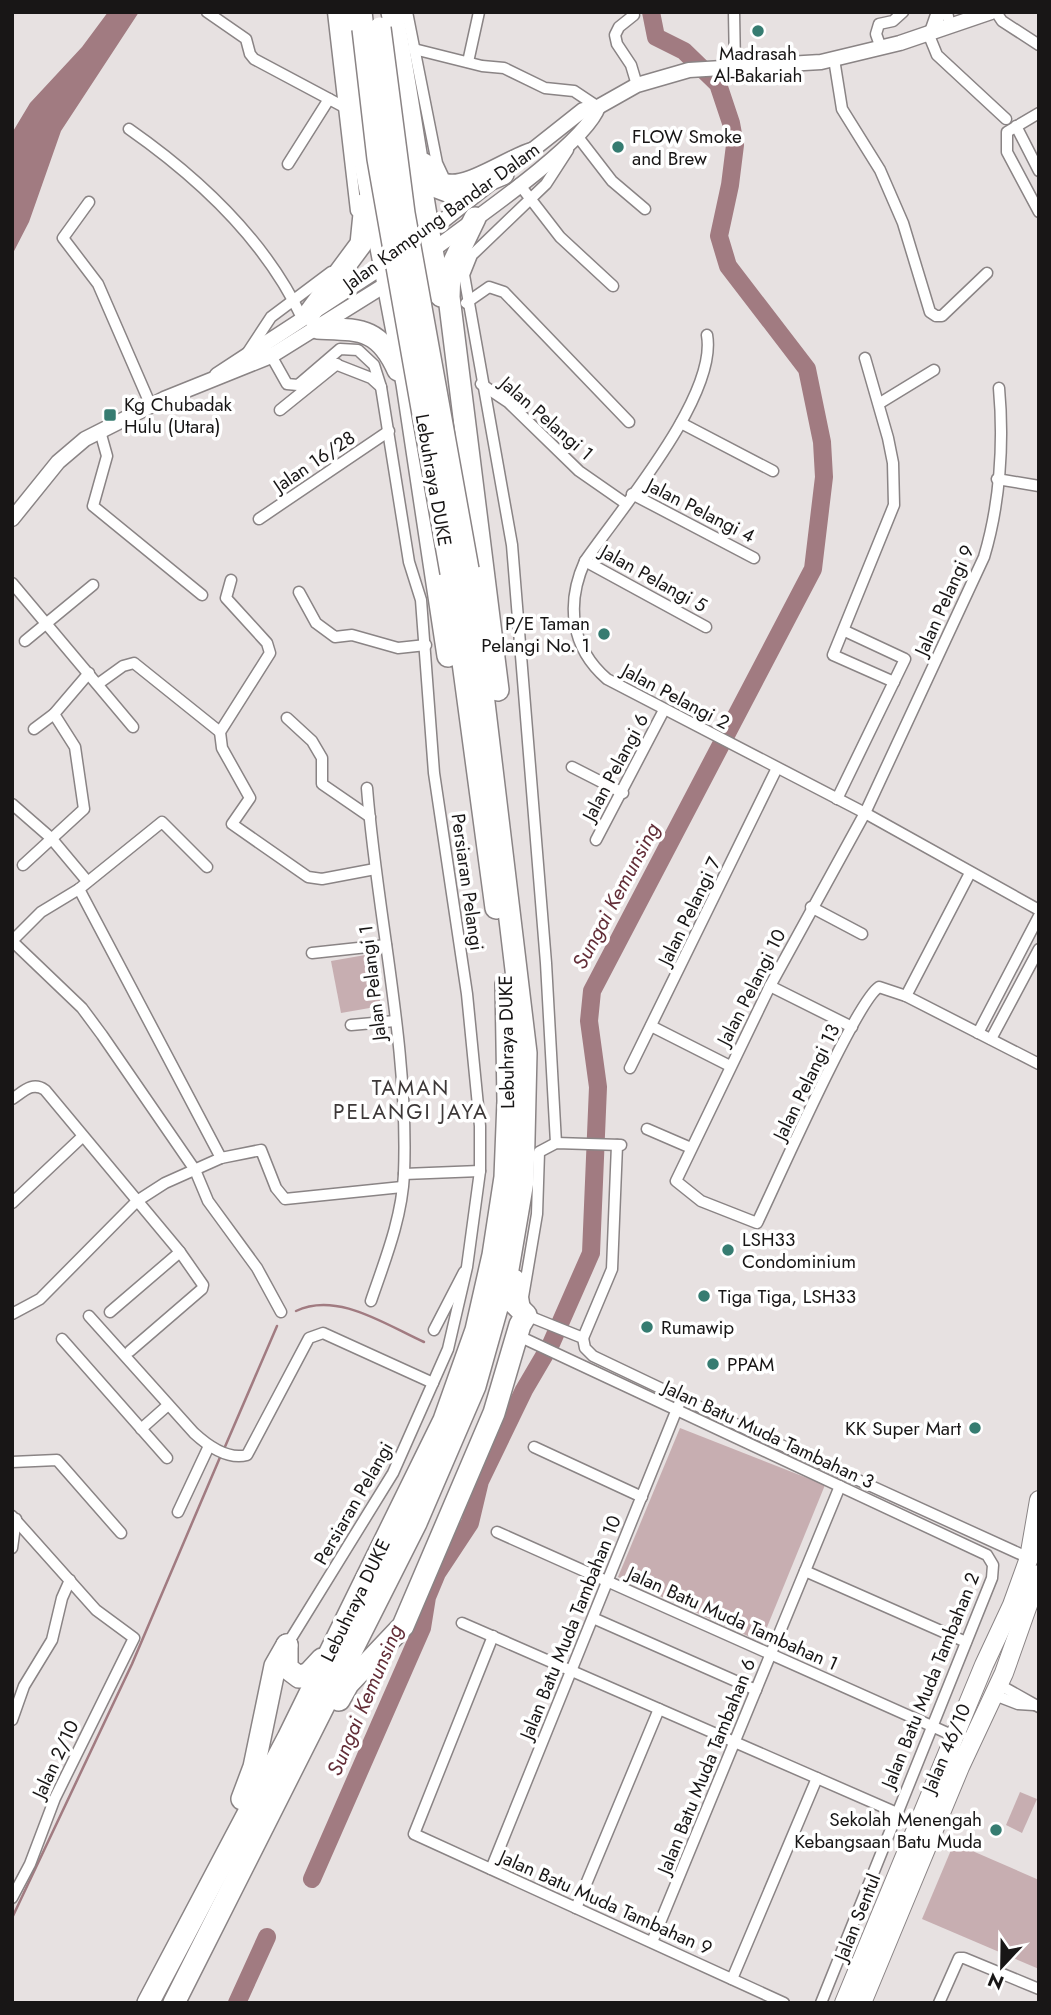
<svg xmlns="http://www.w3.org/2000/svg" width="1051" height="2015" font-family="Jost,sans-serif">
<rect width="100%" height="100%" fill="#e7e1e1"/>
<g fill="#c7aeb1">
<path d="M 371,954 L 381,1006 L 341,1013 L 331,961 Z"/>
<path d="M 680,1428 L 825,1485 L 761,1642 L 618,1577 Z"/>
<path d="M 1020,1792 L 1037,1799 L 1022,1833 L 1006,1825 Z"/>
<path d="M 954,1843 L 1039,1880 L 1039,1969 L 922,1919 Z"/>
</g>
<path fill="#a17b81" d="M 108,12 L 139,12 L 61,131 L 29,222 L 12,255 L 12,133 L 30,103 L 82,47 Z"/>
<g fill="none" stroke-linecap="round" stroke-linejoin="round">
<g stroke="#a17b81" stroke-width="2.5">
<path d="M 296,1311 C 337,1291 386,1325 424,1342"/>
<path d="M 224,1449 L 277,1326"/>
<path d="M 12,1918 L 132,1664 L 221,1455"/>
</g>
<g stroke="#a17b81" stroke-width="18">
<path d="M 312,1879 L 422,1628 L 427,1597 L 437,1573 L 470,1523 L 480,1481 L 524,1390 L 551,1344 L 591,1253 L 598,1087 L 589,1021 L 592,991 L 813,569 L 824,477 L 822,442 L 807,369 L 728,266 L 719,236 L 730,185 L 735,145 L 731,123 L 718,84 L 684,51 L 656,37 L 651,12"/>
<path d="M 237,2003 L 267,1937"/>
</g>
<g stroke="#8a8485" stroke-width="13">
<g id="minor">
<path d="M 207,12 L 246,39 L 250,54 L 254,59 L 346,108"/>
<path d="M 333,12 L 356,211"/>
<path d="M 407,12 L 437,163 L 444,178 C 462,188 509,154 531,148"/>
<path d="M 734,12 L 735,67"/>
<path d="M 947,12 L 950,26"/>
<path d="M 996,12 L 1002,21 L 1039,45"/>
<path d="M 634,15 L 619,27 L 615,35 L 617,44 L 631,65 L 637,85"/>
<path d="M 928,33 L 937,55 L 1006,119"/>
<path d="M 881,48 L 876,34 L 879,24 L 893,21 L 903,12"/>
<path d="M 414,49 L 482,66 L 504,68 L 545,88 L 574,91 L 598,107"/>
<path d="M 834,59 L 842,109 L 880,170 L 903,223 L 930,312 L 936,316 L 942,316 L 987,273"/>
<path d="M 468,62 L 479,12"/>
<path d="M 1039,113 L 1007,132 L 1007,152 L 1039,212"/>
<path d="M 1016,126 L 1039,171"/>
<path d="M 129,129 C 199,178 265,239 302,318"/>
<path d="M 578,137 L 612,181 L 645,209"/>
<path d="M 288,164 L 329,99"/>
<path d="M 519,184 L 560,237 L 613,286"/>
<path d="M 89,202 L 63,238 L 98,284 L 151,406"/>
<path d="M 466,303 L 489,287 L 504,292 L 629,422"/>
<path d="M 707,335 C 718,396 620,510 585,561 C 566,603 570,647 607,679 L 865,813 L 1039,910"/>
<path d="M 248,352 L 271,317 L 331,272"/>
<path d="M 269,352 L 287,384 L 298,385 L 340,349 L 358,350 L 374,365 L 381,387 L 409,562 L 421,600 L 434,773 L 467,994 L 480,1126 L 480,1171 L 467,1267 L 448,1349 L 393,1473 L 287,1645"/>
<path d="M 865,358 L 888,438 L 893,463 L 894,505 L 833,655 L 894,682"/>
<path d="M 330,362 L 371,378 L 381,387"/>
<path d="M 481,384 L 508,402 L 579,471 L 625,503"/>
<path d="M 999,388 C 1004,443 1000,504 984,557 L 865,813 L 770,986 L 676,1181 L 701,1201 L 757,1223 C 775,1186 856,1001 879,987 L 906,996 L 1039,1064"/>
<path d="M 880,403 L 934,370"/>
<path d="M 280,410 L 337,364"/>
<path d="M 681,423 L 773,471"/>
<path d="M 100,431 L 107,456 L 93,506 L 202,595"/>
<path d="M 997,479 L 1039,486"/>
<path d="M 632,494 L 754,558"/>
<path d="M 259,519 L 389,431"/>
<path d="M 585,561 L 706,627"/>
<path d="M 231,580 L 226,598 L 267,643 L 270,653 L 220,732 L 222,748 L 250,798 L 232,824 L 308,877 L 322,879 L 375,869"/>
<path d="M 12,583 L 133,727"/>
<path d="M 299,592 L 316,623 L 335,637 L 352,635 L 398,648 L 426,645"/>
<path d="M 25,641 L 93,585"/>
<path d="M 98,684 L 123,666 L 134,663 L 220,732"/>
<path d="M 287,718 L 312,741 L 322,758 L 322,784 L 370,817"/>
<path d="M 34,729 L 54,714"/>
<path d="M 572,767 L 623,793"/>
<path d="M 367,788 C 377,916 409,1045 404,1174 C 402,1218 385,1260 371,1301"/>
<path d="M 837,799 L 905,659 L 845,631"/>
<path d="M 12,804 L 51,838 L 87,881"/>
<path d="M 596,840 L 664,710"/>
<path d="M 23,865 L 84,809 L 75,747 L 54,714 L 89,673"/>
<path d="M 79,889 L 221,1158"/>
<path d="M 811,907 L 862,934"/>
<path d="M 12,941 L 82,1008 L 102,1035 L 195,1170 L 208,1201 L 257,1268 L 281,1312"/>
<path d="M 12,941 L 41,912 L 79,889 L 162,822 L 207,867"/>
<path d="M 312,953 L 386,945"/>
<path d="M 770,986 L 852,1027"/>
<path d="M 906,996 L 970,873"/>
<path d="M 351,1025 L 395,1021"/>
<path d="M 651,1026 L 730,1066"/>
<path d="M 978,1033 L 1039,916"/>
<path d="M 991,1039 L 1039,949"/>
<path d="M 630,1068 L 777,768"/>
<path d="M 12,1099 C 23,1092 32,1081 45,1090 L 180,1252 L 203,1285 L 202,1289 L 130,1351"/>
<path d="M 647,1129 L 691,1148"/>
<path d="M 556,1143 L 546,963 L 512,545 L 464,275 L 472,255 L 546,184 L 568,150"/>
<path d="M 621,1145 L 556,1143 L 539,1152 L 537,1214 L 523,1297 L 526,1315 L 583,1338 L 585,1348 L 593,1356 L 746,1429 L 1029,1558"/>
<path d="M 404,1174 L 480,1171"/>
<path d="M 12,1203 L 82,1137"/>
<path d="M 110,1312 L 180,1252"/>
<path d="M 12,1314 L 40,1299 L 137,1201 L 165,1183 L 221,1158 L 261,1150 L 276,1188 L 285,1199 L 402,1187"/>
<path d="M 89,1316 L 194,1433 C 207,1445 228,1460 247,1455 L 309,1338 L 323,1333 L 433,1383"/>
<path d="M 434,1330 L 464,1272"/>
<path d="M 583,1338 L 612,1269 L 617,1145"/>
<path d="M 62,1339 L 167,1458"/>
<path d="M 525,1339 L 987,1555 L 993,1565 L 992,1578 L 821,2003"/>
<path d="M 141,1429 L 167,1406"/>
<path d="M 534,1447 L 642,1497"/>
<path d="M 12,1462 L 57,1460 L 121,1533"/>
<path d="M 178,1512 L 209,1446"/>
<path d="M 12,1516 L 96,1610 L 134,1638 L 55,1798 L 30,1864 L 12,1898"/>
<path d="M 497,1532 L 954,1736"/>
<path d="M 12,1548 L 16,1519"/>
<path d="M 805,1571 L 966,1642"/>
<path d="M 593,1618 L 756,1690"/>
<path d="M 462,1623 L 897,1813"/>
<path d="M 493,1636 L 414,1834 L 784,2003"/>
<path d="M 998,1684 L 1039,1707"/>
<path d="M 992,1694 L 1018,1704 L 1034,1705"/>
<path d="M 12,1720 L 24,1686 L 52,1640 L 62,1598 L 70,1580"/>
<path d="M 491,1869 L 679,1404"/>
<path d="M 576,1908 L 659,1709"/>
<path d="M 652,1942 L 840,1486"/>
<path d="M 732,1979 L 817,1778"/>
<path d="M 939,2003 L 959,1958 L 964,1958 L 1039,1989"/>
</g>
</g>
<g stroke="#8a8485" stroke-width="17">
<g id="tertiary">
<path d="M 932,32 L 939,12"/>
<path d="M 425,235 L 583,110 L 598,107 L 637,85 L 689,70 L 821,62 L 900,43 L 991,12"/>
<path d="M 426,255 C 463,227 585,145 598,107"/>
<path d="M 217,375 L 390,262"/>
<path d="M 12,519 L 58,462 L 85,439 L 164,399 L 271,356 L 393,280"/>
</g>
</g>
<g stroke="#8a8485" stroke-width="20">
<g id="primary">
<path d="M 844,2003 L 984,1665 L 1012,1605 L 1029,1558 L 1039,1500"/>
<path d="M 862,2003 L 960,1767 L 1004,1673 L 1039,1574"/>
</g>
</g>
<g stroke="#8a8485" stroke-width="24">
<g id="motorway">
<path d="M 345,12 L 366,169 L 407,384 L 448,656"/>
<path d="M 361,12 L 363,29"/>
<path d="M 392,12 C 411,107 421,202 441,296"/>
<path d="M 424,164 L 434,186 L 455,194 L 503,174"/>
<path d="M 475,218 L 450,270 L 449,297 L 498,690"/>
<path d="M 309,314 L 361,244 L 365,204"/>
<path d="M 317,328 C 359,330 379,327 398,370"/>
<path d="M 451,573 L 496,908"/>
<path d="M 287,1645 L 287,1668 L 299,1677 L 309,1673 L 322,1659"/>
<path d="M 339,1700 L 348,1684 L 403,1626 L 494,1413 L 520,1325 L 526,1315 L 514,1303 L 514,1280"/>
<path d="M 242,1799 L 254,1767 L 275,1666 L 287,1645"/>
<path d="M 148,2003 L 288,1738 L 444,1420 L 476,1330 L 493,1255 L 505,1177 L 508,1101 L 506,985"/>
<path d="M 174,2003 L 416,1523 L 475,1386 L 508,1269 L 523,1181 L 526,1053 L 468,569"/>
</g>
</g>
<use href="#minor" stroke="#fff" stroke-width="10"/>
<use href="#tertiary" stroke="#fff" stroke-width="14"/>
<use href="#primary" stroke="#fff" stroke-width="18"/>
<use href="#motorway" stroke="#fff" stroke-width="21"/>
<g stroke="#8a8485" stroke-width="24" stroke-linecap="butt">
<g id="motorway-bridge">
<path d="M 380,28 L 404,213 L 468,569"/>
<path d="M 363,29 L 378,159 L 451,573"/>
</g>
</g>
<use href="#motorway-bridge" stroke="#fff" stroke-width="21"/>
</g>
<g fill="#367c71" stroke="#fff" stroke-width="2.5">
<circle cx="758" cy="31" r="7"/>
<circle cx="618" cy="147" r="7"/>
<rect x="103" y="408" width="14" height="14" rx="3.5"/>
<circle cx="604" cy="634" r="7"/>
<circle cx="728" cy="1250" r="7"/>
<circle cx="704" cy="1296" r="7"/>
<circle cx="647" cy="1327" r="7"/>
<circle cx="713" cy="1364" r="7"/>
<circle cx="975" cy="1428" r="7"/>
<circle cx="996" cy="1830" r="7"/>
</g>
<g text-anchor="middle" stroke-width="7" stroke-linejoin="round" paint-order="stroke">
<g font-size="19" fill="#181616" stroke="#fff" text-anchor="start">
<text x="758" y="60" text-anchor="middle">Madrasah<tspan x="758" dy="22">Al-Bakariah</tspan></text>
<text x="632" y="143">FLOW Smoke<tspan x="632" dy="22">and Brew</tspan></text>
<text x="124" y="411">Kg Chubadak<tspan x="124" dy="22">Hulu (Utara)</tspan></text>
<text x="590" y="630" text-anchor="end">P/E Taman<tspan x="590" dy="22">Pelangi No. 1</tspan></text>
<text x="742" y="1246">LSH33<tspan x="742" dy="22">Condominium</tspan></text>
<text x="718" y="1303">Tiga Tiga, LSH33</text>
<text x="661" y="1334">Rumawip</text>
<text x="727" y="1371">PPAM</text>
<text x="961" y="1435" text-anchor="end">KK Super Mart</text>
<text x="982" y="1826" text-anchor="end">Sekolah Menengah<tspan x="982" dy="22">Kebangsaan Batu Muda</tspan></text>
</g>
<g font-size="19" fill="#181616" stroke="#fff">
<text transform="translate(441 216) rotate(-36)" y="7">Jalan Kampung Bandar Dalam</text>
<text transform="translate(547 418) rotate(41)" y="7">Jalan Pelangi 1</text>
<text transform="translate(314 461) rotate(-34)" y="7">Jalan 16/28</text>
<text transform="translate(434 480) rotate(80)" y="7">Lebuhraya DUKE</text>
<text transform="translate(701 510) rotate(27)" y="7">Jalan Pelangi 4</text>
<text transform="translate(654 578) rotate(29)" y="7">Jalan Pelangi 5</text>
<text transform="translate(944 600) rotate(-66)" y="7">Jalan Pelangi 9</text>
<text transform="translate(676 696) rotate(28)" y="7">Jalan Pelangi 2</text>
<text transform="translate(615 767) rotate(-62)" y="7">Jalan Pelangi 6</text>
<text transform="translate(468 882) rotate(82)" y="7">Persiaran Pelangi</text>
<text transform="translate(689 911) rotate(-64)" y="7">Jalan Pelangi 7</text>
<text transform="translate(372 983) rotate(-97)" y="7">Jalan Pelangi 1</text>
<text transform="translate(751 987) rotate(-63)" y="7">Jalan Pelangi 10</text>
<text transform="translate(506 1042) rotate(-91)" y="7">Lebuhraya DUKE</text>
<text transform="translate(806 1082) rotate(-64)" y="7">Jalan Pelangi 13</text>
<text transform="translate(769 1434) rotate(25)" y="7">Jalan Batu Muda Tambahan 3</text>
<text transform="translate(353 1503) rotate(-60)" y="7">Persiaran Pelangi</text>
<text transform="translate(355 1600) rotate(-64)" y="7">Lebuhraya DUKE</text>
<text transform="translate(733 1618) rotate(24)" y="7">Jalan Batu Muda Tambahan 1</text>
<text transform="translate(570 1627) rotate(-68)" y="7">Jalan Batu Muda Tambahan 10</text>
<text transform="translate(930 1680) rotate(-68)" y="7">Jalan Batu Muda Tambahan 2</text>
<text transform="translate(946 1748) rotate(-67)" y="7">Jalan 46/10</text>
<text transform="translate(55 1759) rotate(-65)" y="7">Jalan 2/10</text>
<text transform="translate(706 1766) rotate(-68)" y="7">Jalan Batu Muda Tambahan 6</text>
<text transform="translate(606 1902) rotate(24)" y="7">Jalan Batu Muda Tambahan 9</text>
<text transform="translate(857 1917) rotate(-68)" y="7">Jalan Sentul</text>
</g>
<g font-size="21" font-style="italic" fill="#632e38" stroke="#fff">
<text transform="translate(616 896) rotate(-62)" y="7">Sungai Kemunsing</text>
<text transform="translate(365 1700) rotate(-67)" y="7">Sungai Kemunsing</text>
</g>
<g font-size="21" letter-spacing="2" fill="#3d3838" stroke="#fff">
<text x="411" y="1095">TAMAN<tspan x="411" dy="24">PELANGI JAYA</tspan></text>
</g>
</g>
<rect width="1051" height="2015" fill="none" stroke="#181616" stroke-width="28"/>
<g transform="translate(1002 1966) rotate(202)" stroke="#ffffff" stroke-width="5" paint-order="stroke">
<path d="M0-5L12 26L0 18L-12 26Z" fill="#181616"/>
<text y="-10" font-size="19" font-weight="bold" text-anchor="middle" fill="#181616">N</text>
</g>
</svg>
